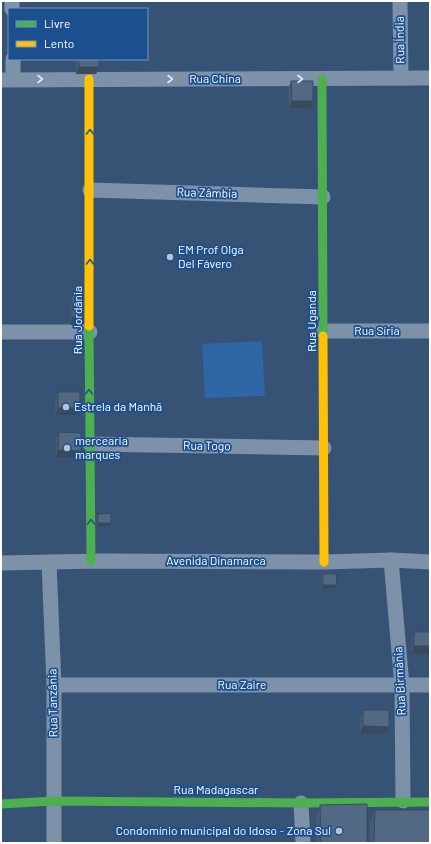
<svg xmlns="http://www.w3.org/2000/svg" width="431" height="844" font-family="Barlow,sans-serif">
<rect width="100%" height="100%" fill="#365274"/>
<path fill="#2f66a5" d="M 262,341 L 265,396 L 205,398 L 202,344 Z"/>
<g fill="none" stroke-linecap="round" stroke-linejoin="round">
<g stroke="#7d92a8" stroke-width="15">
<path d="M 12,1 L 12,9"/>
<path d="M 400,1 L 401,78"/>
<path d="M 13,59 L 13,79"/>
<path d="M 1,80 L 430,78"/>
<path d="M 90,190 L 323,197"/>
<path d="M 324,331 L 430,331"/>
<path d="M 1,332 L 90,332"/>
<path d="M 90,444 L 324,448"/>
<path d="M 391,560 L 402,686 L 403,801"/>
<path d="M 49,562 L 54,685 L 54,843"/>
<path d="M 1,563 L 101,561 L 324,562 L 391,560 L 430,562"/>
<path d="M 54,685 L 430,685"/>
<path d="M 301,803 L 303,843"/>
</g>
<g stroke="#4caf50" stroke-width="9">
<path d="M 322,79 L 323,336"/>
<path d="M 89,326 L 91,561"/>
<path d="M 1,804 L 54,801 L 301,803 L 430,802"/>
</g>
<g stroke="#ffc107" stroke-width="9">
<path d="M 89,79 L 89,326"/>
<path d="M 323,336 L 324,562"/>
</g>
</g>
<g fill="#475a72">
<path d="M 77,59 L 99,59 L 99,67 L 96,74 L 76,74 L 76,61 Z"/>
<path d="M 291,81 L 313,101 L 311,108 L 289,108 L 288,89 Z"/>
<path d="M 72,295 L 79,325 L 70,325 L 70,302 Z"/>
<path d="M 58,392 L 78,415 L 55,415 L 55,399 Z"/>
<path d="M 59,432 L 81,451 L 78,458 L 56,457 L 56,439 Z"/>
<path d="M 98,514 L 111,523 L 110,526 L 97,527 L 96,517 Z"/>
<path d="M 323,574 L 335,588 L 322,589 L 321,578 Z"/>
<path d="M 414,632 L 429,654 L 411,653 L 412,639 Z"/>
<path d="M 363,710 L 386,734 L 360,734 L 360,717 Z"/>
<path d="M 320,805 L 367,843 L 316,843 L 316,818 Z"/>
<path d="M 375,810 L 430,843 L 370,843 L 370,823 Z"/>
</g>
<g fill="#394a5c">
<path d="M 79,67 L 99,67 L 96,74 L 76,74 Z"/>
<path d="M 292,101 L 313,101 L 311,108 L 289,108 Z"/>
<path d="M 72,317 L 82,317 L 79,325 L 70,325 Z"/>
<path d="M 58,408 L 80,408 L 78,415 L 55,415 Z"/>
<path d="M 58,450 L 81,451 L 78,458 L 56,457 Z"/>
<path d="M 98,523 L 111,523 L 110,526 L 97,527 Z"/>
<path d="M 323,585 L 337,585 L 335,588 L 322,589 Z"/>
<path d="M 414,646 L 430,646 L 430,651 L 429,654 L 411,653 Z"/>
<path d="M 363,726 L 389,727 L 386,734 L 360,734 Z"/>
</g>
<g fill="#526984" stroke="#394a5c">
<rect x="79" y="59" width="20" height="8"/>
<path d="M 291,81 L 313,81 L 313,101 L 292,101 Z"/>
<rect x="72" y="295" width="10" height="22"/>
<rect x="58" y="392" width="22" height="16"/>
<path d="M 59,432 L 81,433 L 81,451 L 58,450 Z"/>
<path d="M 111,513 L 111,523 L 98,523 L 98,514 Z"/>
<path d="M 323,574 L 336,574 L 337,585 L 323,585 Z"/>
<rect x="414" y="632" width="16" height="14"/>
<path d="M 363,710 L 389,710 L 389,727 L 363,726 Z"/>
<path d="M 367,804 L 367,843 L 321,843 L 320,805 Z"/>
<path d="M 375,810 L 430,810 L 430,843 L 374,843 Z"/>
</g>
<defs><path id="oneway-chevron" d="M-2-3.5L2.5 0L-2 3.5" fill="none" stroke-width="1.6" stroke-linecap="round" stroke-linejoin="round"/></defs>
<g stroke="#e5e9ee">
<use href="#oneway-chevron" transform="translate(40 79)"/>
<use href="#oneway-chevron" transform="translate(170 79)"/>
<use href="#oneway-chevron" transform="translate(300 79)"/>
</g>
<g stroke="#205989">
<use href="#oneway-chevron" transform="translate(90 132) rotate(-90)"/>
<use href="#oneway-chevron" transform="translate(90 262) rotate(-90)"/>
<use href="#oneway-chevron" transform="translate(89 392) rotate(-90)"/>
<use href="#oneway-chevron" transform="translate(91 522) rotate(-90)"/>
</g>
<g fill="#b9c2ce" stroke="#1b4f8f" stroke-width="1.5">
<circle cx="170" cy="257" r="4"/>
<circle cx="66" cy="407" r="4"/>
<circle cx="67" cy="448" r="4"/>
<circle cx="339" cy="831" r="4"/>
</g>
<g text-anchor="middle" stroke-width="3.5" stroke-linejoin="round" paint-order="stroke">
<g font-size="12" fill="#fff" stroke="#1b4f8f">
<text transform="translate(400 40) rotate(-91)" y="4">Rua Índia</text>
<text x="215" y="83">Rua China</text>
<text transform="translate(207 193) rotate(2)" y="4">Rua Zâmbia</text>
<text transform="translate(78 320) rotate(-90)" y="4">Rua Jordânia</text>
<text transform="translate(312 321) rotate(-90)" y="4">Rua Uganda</text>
<text x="377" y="335">Rua Síria</text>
<text transform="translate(207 446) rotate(1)" y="4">Rua Togo</text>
<text x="216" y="565">Avenida Dinamarca</text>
<text transform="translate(400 681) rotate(-93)" y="4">Rua Birmânia</text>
<text x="242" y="689">Rua Zaire</text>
<text transform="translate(53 703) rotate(-91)" y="4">Rua Tanzânia</text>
<text x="216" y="794">Rua Madagascar</text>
</g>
<g font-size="12" fill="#fff" stroke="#1b4f8f" text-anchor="start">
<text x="178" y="254">EM Prof Olga<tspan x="178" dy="14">Del Fávero</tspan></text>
<text x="74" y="411">Estrela da Manhã</text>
<text x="75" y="445">mercearia<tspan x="75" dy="14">marques</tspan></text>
<text x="331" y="835" text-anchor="end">Condomínio municipal do Idoso - Zona Sul</text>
</g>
</g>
<rect width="431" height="844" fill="none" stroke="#ffffff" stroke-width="4"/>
<rect x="8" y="8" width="140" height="52" fill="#1b4f8f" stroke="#7695bc"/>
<rect x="16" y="21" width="20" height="6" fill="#4caf50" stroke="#7695bc"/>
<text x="44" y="28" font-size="12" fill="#ffffff">Livre</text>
<rect x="16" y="41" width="20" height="6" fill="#ffc107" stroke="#7695bc"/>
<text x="44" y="48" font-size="12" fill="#ffffff">Lento</text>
</svg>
